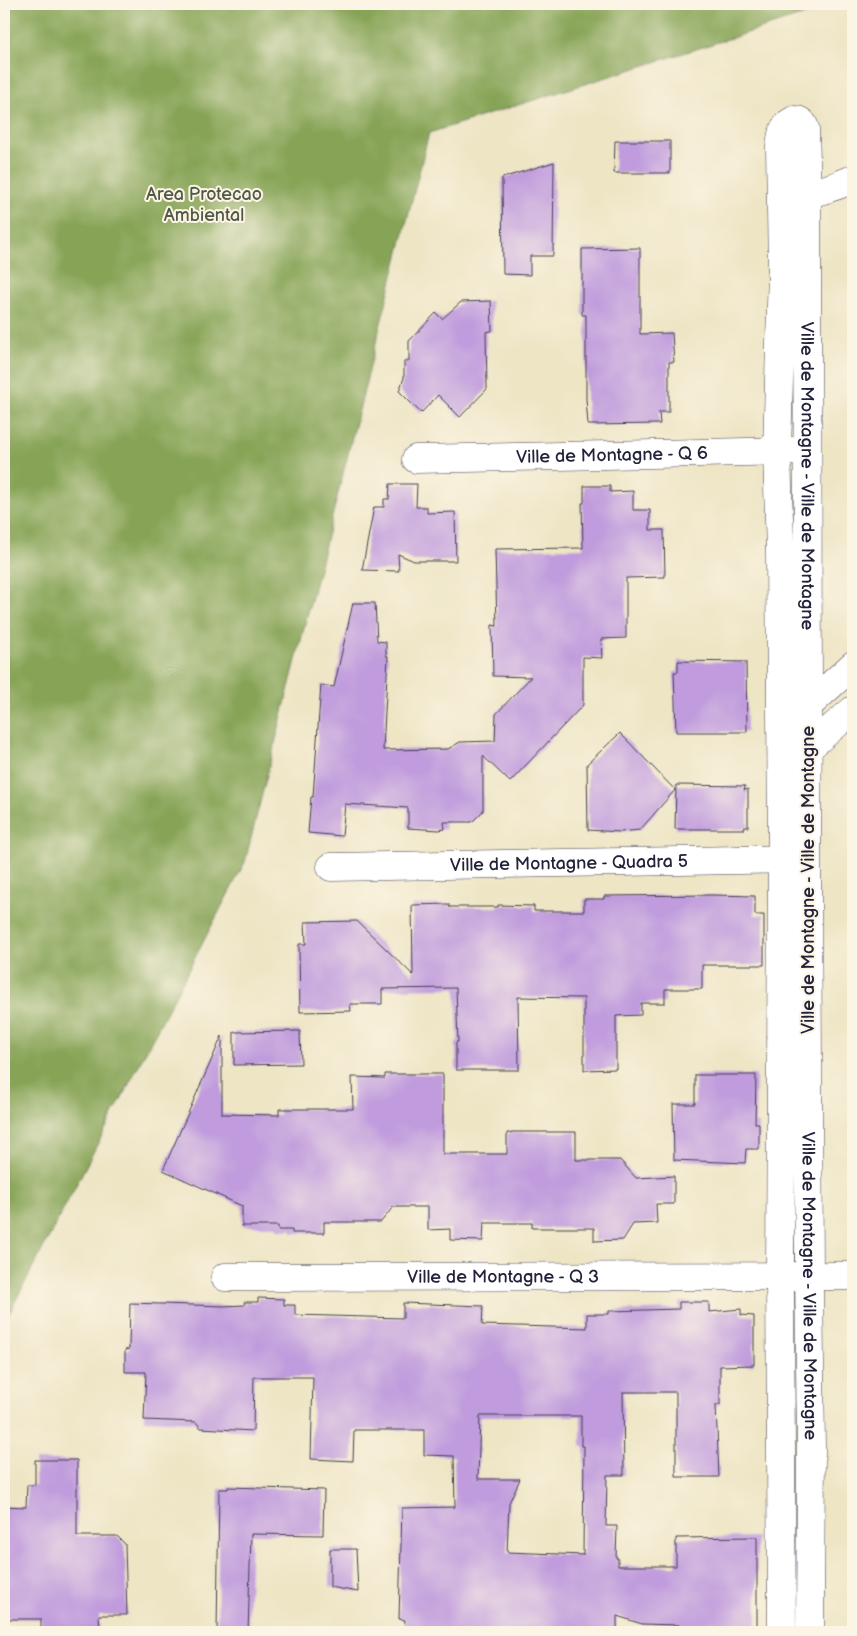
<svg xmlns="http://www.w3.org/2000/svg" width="857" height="1636" font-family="'Balsamiq Sans',sans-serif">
<rect width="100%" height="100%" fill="#fcf5e5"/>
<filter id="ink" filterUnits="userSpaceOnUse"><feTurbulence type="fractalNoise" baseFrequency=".02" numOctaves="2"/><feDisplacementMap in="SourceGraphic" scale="10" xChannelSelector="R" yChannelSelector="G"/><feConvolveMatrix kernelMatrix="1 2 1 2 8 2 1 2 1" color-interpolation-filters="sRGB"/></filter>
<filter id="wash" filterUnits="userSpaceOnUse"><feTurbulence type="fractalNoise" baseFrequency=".0096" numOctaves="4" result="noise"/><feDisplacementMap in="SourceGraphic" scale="20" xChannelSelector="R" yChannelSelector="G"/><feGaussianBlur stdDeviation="1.12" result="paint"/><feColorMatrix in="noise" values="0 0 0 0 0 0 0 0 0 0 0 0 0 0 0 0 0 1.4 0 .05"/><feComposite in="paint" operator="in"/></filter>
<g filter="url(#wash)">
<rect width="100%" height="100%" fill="#eee5c5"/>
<path fill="#87a456" stroke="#546348" d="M 4,4 L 835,4 L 830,7 L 429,133 L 245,862 L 4,1323 Z"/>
<g id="blocks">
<g fill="#c09bdd" fill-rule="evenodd">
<path d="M 615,141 L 670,141 L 670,173 L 614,173 Z"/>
<path d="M 554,162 L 553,256 L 530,256 L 530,275 L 503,274 L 502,178 Z"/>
<path d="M 640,248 L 640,334 L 672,333 L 674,362 L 669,362 L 669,412 L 659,412 L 660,424 L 588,425 L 586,399 L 586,315 L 582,315 L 582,249 Z"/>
<path d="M 491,301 L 492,331 L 486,332 L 487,389 L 460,417 L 438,395 L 421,413 L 399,391 L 404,378 L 404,361 L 409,361 L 409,341 L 436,313 L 442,319 L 461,302 Z"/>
<path d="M 390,484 L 417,484 L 416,507 L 427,507 L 427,513 L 455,512 L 456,561 L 414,561 L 398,554 L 399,571 L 362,570 L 374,507 L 384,507 L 384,499 L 389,499 Z"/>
<path d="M 584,486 L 610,486 L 610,492 L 633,491 L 633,510 L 650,510 L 650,530 L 664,530 L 665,577 L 626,578 L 626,638 L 601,639 L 602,658 L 583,657 L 583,705 L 510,782 L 483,756 L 483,811 L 472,822 L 444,822 L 445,829 L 439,830 L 408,828 L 408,808 L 345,804 L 342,836 L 308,833 L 311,797 L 313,797 L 321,685 L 334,687 L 353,603 L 375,603 L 377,641 L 386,642 L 386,656 L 388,656 L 383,750 L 448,749 L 460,742 L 495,741 L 496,714 L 531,677 L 493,676 L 492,625 L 497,626 L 495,549 L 583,548 L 582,503 L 584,503 Z"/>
<path d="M 678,661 L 746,662 L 747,732 L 676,732 L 674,672 L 678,672 Z"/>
<path d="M 620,733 L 675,790 L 640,830 L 620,832 L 588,830 L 587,764 Z"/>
<path d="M 676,785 L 745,786 L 744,790 L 748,789 L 748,827 L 744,827 L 744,829 L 675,829 Z"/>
<path d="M 713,895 L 755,896 L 755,915 L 764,915 L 764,965 L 702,965 L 702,989 L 665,989 L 665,1003 L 641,1003 L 641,1015 L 616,1016 L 616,1069 L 584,1070 L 584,998 L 518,997 L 519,1070 L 456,1070 L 456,1042 L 458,1042 L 456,988 L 382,989 L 382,1004 L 350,1004 L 351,1011 L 300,1012 L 299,944 L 306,944 L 305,922 L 357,921 L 413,975 L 412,905 L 449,904 L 449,907 L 498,907 L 498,905 L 534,906 L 534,911 L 584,911 L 584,899 L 604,899 L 604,896 Z"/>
<path d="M 300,1031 L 301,1064 L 234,1065 L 234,1032 Z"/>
<path d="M 222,1036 L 222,1114 L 279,1115 L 279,1109 L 353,1109 L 352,1077 L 385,1078 L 385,1074 L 443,1074 L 443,1154 L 507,1154 L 507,1133 L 511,1133 L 511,1132 L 576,1132 L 576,1160 L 620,1160 L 636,1178 L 674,1176 L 674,1204 L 656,1204 L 657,1223 L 633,1224 L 623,1240 L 594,1241 L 594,1228 L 532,1228 L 532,1223 L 484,1223 L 483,1241 L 450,1240 L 450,1229 L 428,1230 L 428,1207 L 393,1207 L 381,1222 L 324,1222 L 324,1233 L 292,1233 L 292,1230 L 278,1230 L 278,1226 L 242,1226 L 242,1206 L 163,1170 Z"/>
<path d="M 695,1075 L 756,1075 L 755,1123 L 759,1123 L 759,1149 L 746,1149 L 745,1163 L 674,1160 L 673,1104 L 695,1104 Z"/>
<path d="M 258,1298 L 284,1299 L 284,1305 L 295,1305 L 295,1315 L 403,1318 L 403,1303 L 483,1306 L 482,1325 L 587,1328 L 587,1314 L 609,1314 L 609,1311 L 679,1309 L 679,1302 L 709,1302 L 709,1312 L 741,1309 L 741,1315 L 754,1316 L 754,1365 L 720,1366 L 720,1405 L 716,1405 L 719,1477 L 676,1477 L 676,1392 L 623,1392 L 624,1475 L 607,1475 L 606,1526 L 617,1526 L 616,1558 L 618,1558 L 618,1566 L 676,1566 L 676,1538 L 757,1537 L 757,1632 L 715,1632 L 715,1629 L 679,1629 L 679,1625 L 642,1624 L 617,1616 L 617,1632 L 404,1632 L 405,1620 L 399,1619 L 402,1508 L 455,1507 L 454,1456 L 424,1455 L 424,1430 L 354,1430 L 353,1461 L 311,1459 L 313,1377 L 254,1377 L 253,1431 L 201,1428 L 196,1422 L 144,1420 L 146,1372 L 125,1372 L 125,1350 L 129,1349 L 130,1303 L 223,1306 L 245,1305 L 244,1302 L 258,1302 ZM 480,1416 L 581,1416 L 581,1446 L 584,1446 L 583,1555 L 507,1552 L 509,1503 L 520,1479 L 478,1479 Z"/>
<path d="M 35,1460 L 77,1460 L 77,1536 L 117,1536 L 125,1544 L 127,1615 L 99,1615 L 100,1632 L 41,1632 L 41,1619 L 4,1619 L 4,1506 L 26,1507 L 27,1485 L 35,1485 Z"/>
<path d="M 228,1487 L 324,1490 L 323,1535 L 251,1534 L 248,1632 L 217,1632 L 219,1489 L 228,1489 Z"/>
<path d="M 330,1549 L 356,1549 L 358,1592 L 330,1587 Z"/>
</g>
</g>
</g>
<g filter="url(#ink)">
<use href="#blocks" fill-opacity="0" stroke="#413f50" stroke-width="1"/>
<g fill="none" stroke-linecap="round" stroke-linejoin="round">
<g stroke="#413f50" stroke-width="29">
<g id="minor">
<path d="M 790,197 C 812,194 833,188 853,179"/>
<path id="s1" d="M 416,459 L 796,451"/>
<path d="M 799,714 L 853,665"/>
<path d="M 799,756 L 853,710"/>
<path id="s2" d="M 331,867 L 800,859"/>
<path id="s3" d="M 225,1277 L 853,1276"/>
<path id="s4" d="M 782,1632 L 780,1276 L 782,859 L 780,552 L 777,452 L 782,270 L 780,147 C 781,136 782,126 794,120 C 800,120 803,122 805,128 L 807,195 L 808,707 L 807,859 L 809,1276 L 811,1450 L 810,1632"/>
</g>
</g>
<use href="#minor" stroke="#fff" stroke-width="28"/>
</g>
</g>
<g text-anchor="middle" stroke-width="4" stroke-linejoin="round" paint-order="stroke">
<g font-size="18" fill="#525848" stroke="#fcf5e5">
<text x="204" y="200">Area Protecao<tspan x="204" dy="21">Ambiental</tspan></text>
</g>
<g font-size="18" fill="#22223b" stroke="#fcf5e5">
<text dy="6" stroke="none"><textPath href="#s1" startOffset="196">Ville de Montagne - Q 6</textPath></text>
<text dy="6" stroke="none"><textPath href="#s4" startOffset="1880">Ville de Montagne - Ville de Montagne</textPath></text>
<text dy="6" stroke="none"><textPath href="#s2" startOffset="238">Ville de Montagne - Quadra 5</textPath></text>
<text transform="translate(808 880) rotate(-90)" y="6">Ville de Montagne - Ville de Montagne</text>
<text dy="6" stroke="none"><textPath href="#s3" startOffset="278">Ville de Montagne - Q 3</textPath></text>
<text dy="6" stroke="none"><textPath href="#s4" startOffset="2690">Ville de Montagne - Ville de Montagne</textPath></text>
</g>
</g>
<rect width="857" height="1636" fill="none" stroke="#fcf5e5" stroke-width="20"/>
</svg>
